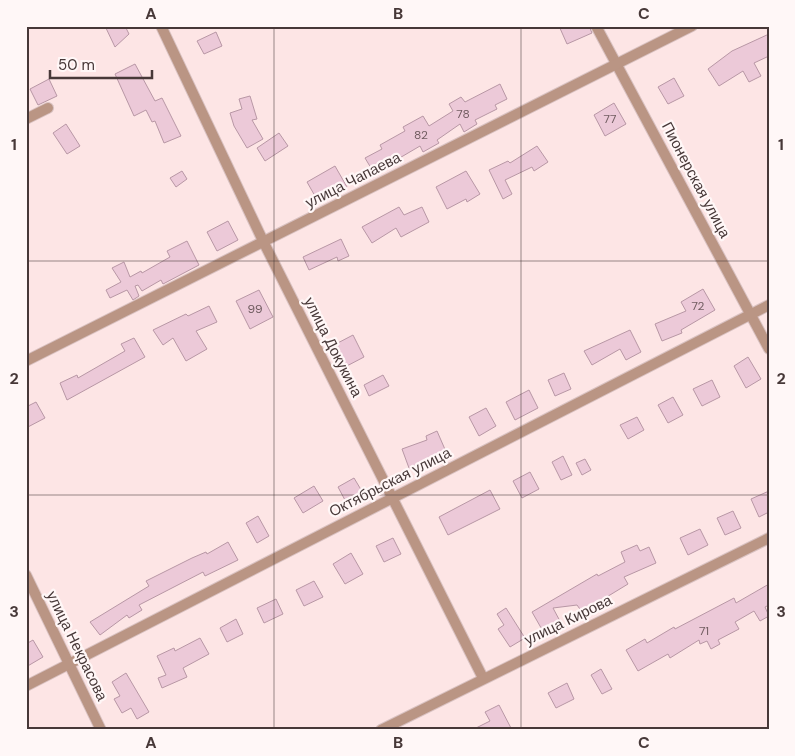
<svg xmlns="http://www.w3.org/2000/svg" width="795" height="756" font-family="'DM Sans',sans-serif">
<rect width="100%" height="100%" fill="#fde5e5"/>
<g fill="#ecc9d8" stroke="#b897a5">
<path d="M 105,26 L 125,26 L 129,34 L 115,47 Z"/>
<path d="M 559,26 L 589,26 L 592,33 L 567,44 Z"/>
<path d="M 216,32 L 222,46 L 204,54 L 197,41 Z"/>
<path d="M 769,34 L 769,56 L 754,63 L 761,76 L 749,82 L 743,71 L 719,86 L 708,69 L 732,51 Z"/>
<path d="M 135,64 L 155,101 L 162,98 L 181,136 L 164,143 L 155,121 L 152,122 L 146,110 L 134,116 L 115,74 Z"/>
<path d="M 674,78 L 684,96 L 668,104 L 658,87 Z"/>
<path d="M 49,79 L 57,96 L 38,105 L 30,89 Z"/>
<path d="M 500,84 L 507,99 L 495,105 L 497,109 L 475,120 L 477,124 L 464,132 L 460,124 L 437,140 L 439,143 L 423,152 L 420,146 L 374,173 L 365,158 L 382,149 L 380,145 L 405,131 L 403,127 L 423,116 L 429,126 L 453,111 L 449,104 L 461,97 L 465,102 Z"/>
<path d="M 250,96 L 257,119 L 252,120 L 263,139 L 247,148 L 234,126 L 230,113 L 242,109 L 239,99 Z"/>
<path d="M 614,103 L 626,124 L 605,136 L 594,115 Z"/>
<path d="M 66,124 L 80,146 L 67,154 L 53,133 Z"/>
<path d="M 279,133 L 288,146 L 265,161 L 257,148 Z"/>
<path d="M 537,146 L 548,162 L 534,171 L 532,167 L 505,180 L 512,194 L 503,199 L 489,170 L 508,161 L 510,163 Z"/>
<path d="M 335,166 L 347,187 L 319,203 L 307,182 Z"/>
<path d="M 182,171 L 187,179 L 176,187 L 170,178 Z"/>
<path d="M 466,171 L 480,194 L 467,202 L 466,199 L 447,209 L 436,187 Z"/>
<path d="M 399,207 L 404,215 L 422,207 L 429,222 L 401,237 L 396,228 L 372,243 L 362,227 Z"/>
<path d="M 228,221 L 238,240 L 217,251 L 207,232 Z"/>
<path d="M 341,239 L 349,256 L 338,261 L 337,257 L 309,270 L 303,257 Z"/>
<path d="M 187,241 L 199,265 L 163,284 L 161,280 L 142,291 L 138,285 L 135,286 L 139,296 L 133,300 L 127,290 L 110,298 L 106,290 L 121,282 L 112,268 L 124,262 L 130,277 L 141,271 L 142,273 L 170,257 L 167,251 Z"/>
<path d="M 703,289 L 715,310 L 681,330 L 682,333 L 662,341 L 655,324 L 686,311 L 681,302 Z"/>
<path d="M 259,290 L 273,317 L 250,329 L 236,301 Z"/>
<path d="M 209,306 L 217,322 L 196,331 L 207,349 L 186,361 L 173,338 L 163,345 L 153,330 L 186,314 L 188,316 Z"/>
<path d="M 630,330 L 641,352 L 626,360 L 620,349 L 592,365 L 584,351 Z"/>
<path d="M 353,335 L 364,357 L 343,368 L 332,346 Z"/>
<path d="M 134,338 L 145,357 L 67,400 L 60,383 L 77,375 L 78,378 L 125,351 L 121,344 Z"/>
<path d="M 748,357 L 761,379 L 746,388 L 734,366 Z"/>
<path d="M 564,373 L 571,389 L 555,396 L 548,380 Z"/>
<path d="M 383,375 L 389,386 L 369,396 L 364,385 Z"/>
<path d="M 712,380 L 720,397 L 702,406 L 693,389 Z"/>
<path d="M 529,390 L 538,408 L 515,420 L 506,402 Z"/>
<path d="M 673,397 L 683,415 L 668,423 L 658,405 Z"/>
<path d="M 36,402 L 45,418 L 26,428 L 26,407 Z"/>
<path d="M 486,408 L 496,426 L 479,436 L 469,417 Z"/>
<path d="M 637,417 L 644,430 L 628,439 L 620,425 Z"/>
<path d="M 437,431 L 447,454 L 409,468 L 402,449 L 427,440 L 426,436 Z"/>
<path d="M 563,456 L 572,475 L 561,480 L 552,462 Z"/>
<path d="M 585,459 L 591,470 L 582,475 L 576,463 Z"/>
<path d="M 530,472 L 539,489 L 522,498 L 513,481 Z"/>
<path d="M 354,478 L 363,493 L 346,502 L 338,487 Z"/>
<path d="M 314,486 L 323,501 L 303,513 L 294,498 Z"/>
<path d="M 490,490 L 500,509 L 448,535 L 439,517 Z"/>
<path d="M 769,491 L 769,512 L 759,517 L 751,499 Z"/>
<path d="M 733,511 L 741,528 L 725,535 L 717,518 Z"/>
<path d="M 258,516 L 269,536 L 257,543 L 246,523 Z"/>
<path d="M 700,529 L 708,545 L 688,555 L 680,538 Z"/>
<path d="M 393,538 L 401,554 L 384,562 L 376,546 Z"/>
<path d="M 228,542 L 238,560 L 205,576 L 203,572 L 139,605 L 142,610 L 129,618 L 127,615 L 100,635 L 90,622 L 149,586 L 146,581 L 192,558 L 206,552 L 207,554 Z"/>
<path d="M 637,545 L 640,551 L 649,547 L 656,563 L 624,577 L 628,584 L 582,612 L 577,605 L 553,608 L 561,623 L 544,633 L 532,612 L 597,574 L 598,576 L 625,562 L 621,552 Z"/>
<path d="M 351,553 L 363,574 L 345,584 L 333,564 Z"/>
<path d="M 314,581 L 323,597 L 304,606 L 296,590 Z"/>
<path d="M 769,584 L 769,605 L 765,607 L 769,616 L 760,621 L 754,611 L 735,622 L 739,629 L 718,640 L 720,644 L 711,649 L 707,641 L 700,644 L 699,640 L 670,658 L 668,654 L 638,671 L 626,650 L 645,639 L 647,643 L 674,627 L 675,629 L 734,598 L 736,603 Z"/>
<path d="M 276,599 L 283,614 L 264,623 L 257,608 Z"/>
<path d="M 506,608 L 525,638 L 510,647 L 498,629 L 504,625 L 497,614 Z"/>
<path d="M 236,619 L 243,634 L 227,642 L 220,628 Z"/>
<path d="M 200,638 L 209,654 L 183,668 L 187,677 L 162,688 L 158,678 L 166,675 L 157,656 L 174,648 L 175,651 Z"/>
<path d="M 33,640 L 43,657 L 26,667 L 26,644 Z"/>
<path d="M 601,669 L 612,689 L 602,694 L 591,675 Z"/>
<path d="M 126,673 L 149,712 L 137,719 L 131,708 L 122,713 L 114,699 L 120,696 L 112,682 Z"/>
<path d="M 567,683 L 574,699 L 556,708 L 548,693 Z"/>
<path d="M 499,705 L 512,730 L 472,730 L 490,721 L 485,712 Z"/>
</g>
<g fill="none" stroke-linecap="round" stroke-linejoin="round">
<g stroke="#d9c2c2" stroke-width="12">
<g id="minor">
<path d="M 161,26 L 264,243 L 483,678"/>
<path d="M 596,26 L 769,349"/>
<path d="M 26,119 L 48,108"/>
<path d="M 26,361 L 692,26"/>
<path d="M 26,575 L 101,730"/>
<path d="M 26,686 L 769,305"/>
<path d="M 381,730 L 769,538"/>
</g>
</g>
<use href="#minor" stroke="#ba9584" stroke-width="10"/>
</g>
<path fill="none" stroke="#473838" stroke-width="1" stroke-opacity="0.55" d="M 274,26 L 274,730M 521,26 L 521,730M 26,261 L 769,261M 26,495 L 769,495"/>
<g text-anchor="middle" stroke-width="4.5" stroke-linejoin="round" paint-order="stroke">
<g font-size="12" fill="#705c60">
<text x="463" y="118">78</text>
<text x="610" y="123">77</text>
<text x="421" y="139">82</text>
<text x="698" y="310">72</text>
<text x="255" y="313">99</text>
<text x="704" y="635">71</text>
</g>
<g font-size="15" fill="#473838" stroke="#fff7f7">
<text transform="translate(353 180) rotate(-27)" y="5">улица Чапаева</text>
<text transform="translate(696 180) rotate(62)" y="5">Пионерская улица</text>
<text transform="translate(333 347) rotate(63)" y="5">улица Докукина</text>
<text transform="translate(390 482) rotate(-27)" y="5">Октябрьская улица</text>
<text transform="translate(568 620) rotate(-26)" y="5">улица Кирова</text>
<text transform="translate(77 646) rotate(64)" y="5">улица Некрасова</text>
</g>
</g>
<rect width="795" height="756" fill="none" stroke="#fff7f7" stroke-width="55"/>
<path d="M50 70v8h102v-8" fill="none" stroke="#473838" stroke-width="2.5"/>
<text x="58" y="70" font-size="15" fill="#473838" stroke="#fff7f7" stroke-width="4" paint-order="stroke">50 m</text>
<rect x="28" y="28" width="740" height="700" fill="none" stroke="#473838" stroke-width="2"/>
<g font-size="16" text-anchor="middle" font-weight="bold" fill="#473838">
<text x="151" y="19">A</text>
<text x="398" y="19">B</text>
<text x="644" y="19">C</text>
<text x="14" y="150">1</text>
<text x="781" y="150">1</text>
<text x="14" y="384">2</text>
<text x="781" y="384">2</text>
<text x="14" y="617">3</text>
<text x="781" y="617">3</text>
<text x="151" y="748">A</text>
<text x="398" y="748">B</text>
<text x="644" y="748">C</text>
</g>
</svg>
